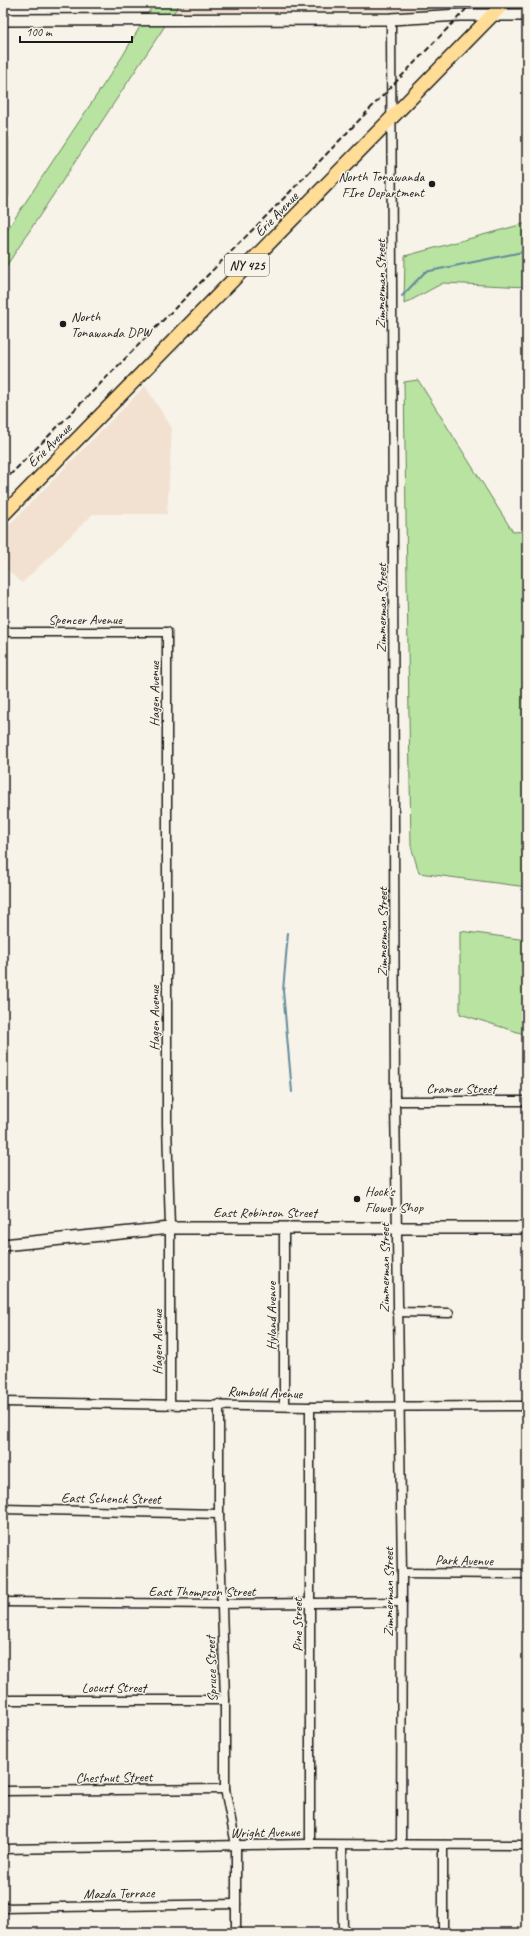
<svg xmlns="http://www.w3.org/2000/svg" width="530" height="1936" font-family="Caveat,sans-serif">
<rect width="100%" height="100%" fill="#f7f3e8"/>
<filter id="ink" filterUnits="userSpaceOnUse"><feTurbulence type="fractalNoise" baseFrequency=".025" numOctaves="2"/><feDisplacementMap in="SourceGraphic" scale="8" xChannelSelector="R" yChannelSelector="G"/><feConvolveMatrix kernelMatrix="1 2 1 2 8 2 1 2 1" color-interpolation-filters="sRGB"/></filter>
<g filter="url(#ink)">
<g fill="#f2e1d0">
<path d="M 180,3 L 463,3 L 455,11 L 173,12 Z"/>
<path d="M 145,386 L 172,428 L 167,514 L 93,514 L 22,583 L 3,566 L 3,531 Z"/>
</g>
<g fill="#b8e3a0" stroke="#6a805e">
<path d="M 154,3 L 180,3 L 3,271 L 3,236 L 122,57 Z"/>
<path d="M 527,223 L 527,287 L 443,283 L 404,304 L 405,256 Z"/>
<path d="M 418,380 L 513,532 L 527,531 L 527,887 L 419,873 L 411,846 L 404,382 Z"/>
<path d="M 460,931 L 527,940 L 527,1035 L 460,1014 Z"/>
</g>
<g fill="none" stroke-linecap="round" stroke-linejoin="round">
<g stroke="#628a9c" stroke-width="2">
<path d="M 402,296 L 425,272 L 527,251"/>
<path d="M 288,933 L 283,991 L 292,1092"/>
</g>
<g stroke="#1c1c1c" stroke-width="11">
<g id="street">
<path d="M 391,19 L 395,1101 L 402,1573 L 401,1845"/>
<path d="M 3,139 L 3,195"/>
<path d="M 3,632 L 167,632 L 167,1124 L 170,1228 L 170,1403"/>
<path d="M 395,1101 L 527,1101"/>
<path d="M 284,1227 L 284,1406"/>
<path d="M 397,1312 L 449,1313"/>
<path d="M 3,1402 L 310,1407 L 527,1406"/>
<path d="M 219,1404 L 219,1514 L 225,1700 L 225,1789 L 236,1845 L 236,1933"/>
<path d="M 310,1407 L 310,1844"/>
<path d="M 3,1509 L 219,1514"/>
<path d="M 402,1573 L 527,1574"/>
<path d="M 3,1602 L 222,1604 L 402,1602"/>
<path d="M 3,1700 L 225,1700"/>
<path d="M 3,1791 L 225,1789"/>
<path d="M 342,1845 L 343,1933"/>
<path d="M 443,1845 L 443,1933"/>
<path d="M 3,1849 L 310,1844 L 527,1845"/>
<path d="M 3,1908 L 236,1904"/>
</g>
</g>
<g stroke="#1c1c1c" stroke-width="14">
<g id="secondary">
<path d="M 3,20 L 391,19 L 460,15 L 527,15"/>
<path d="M 3,1245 L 170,1228 L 527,1228"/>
</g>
</g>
<g stroke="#1c1c1c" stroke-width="16">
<path id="primary" d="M 3,515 L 504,3"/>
</g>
<use href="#street" stroke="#f7f3e8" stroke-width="8"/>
<use href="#secondary" stroke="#f7f3e8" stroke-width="11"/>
<use href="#primary" stroke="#ffdd96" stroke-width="13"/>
<path stroke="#1c1c1c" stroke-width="2" stroke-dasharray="6 3" stroke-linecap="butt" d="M 3,482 L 288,194 L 472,3"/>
</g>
</g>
<g fill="#1c1c1c" stroke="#f7f3e8" stroke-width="1.5">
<circle cx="432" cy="184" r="4"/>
<circle cx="63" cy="324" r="4"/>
<circle cx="357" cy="1199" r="4"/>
</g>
<g text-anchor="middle" stroke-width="3" stroke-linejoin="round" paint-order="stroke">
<rect fill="#f7f3e8" stroke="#5e5c59" stroke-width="1" x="225" y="254" width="44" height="22" rx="3"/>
<g font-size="13" font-weight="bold" fill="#1c1c1c">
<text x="247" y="270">NY 425</text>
</g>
<g font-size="14" fill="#1c1c1c" stroke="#f7f3e8" text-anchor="start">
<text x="424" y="181" text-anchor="end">North Tonawanda<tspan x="424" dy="16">FIre Department</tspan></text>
<text x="71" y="321">North<tspan x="71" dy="16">Tonawanda DPW</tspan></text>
<text x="365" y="1196">Hock's<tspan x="365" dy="16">Flower Shop</tspan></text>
</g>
<g font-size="14" fill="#1c1c1c" stroke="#f7f3e8">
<text transform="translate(276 214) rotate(-46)" y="5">Erie Avenue</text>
<text transform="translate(380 284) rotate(-90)" y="5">Zimmerman Street</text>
<text transform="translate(49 445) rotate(-45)" y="5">Erie Avenue</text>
<text transform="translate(381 608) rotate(-90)" y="5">Zimmerman Street</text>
<text x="85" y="624">Spencer Avenue</text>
<text transform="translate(154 694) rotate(-90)" y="5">Hagen Avenue</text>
<text transform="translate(382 932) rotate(-90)" y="5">Zimmerman Street</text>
<text transform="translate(154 1018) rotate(-90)" y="5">Hagen Avenue</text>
<text x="461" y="1093">Cramer Street</text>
<text x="265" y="1217">East Robinson Street</text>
<text transform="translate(384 1268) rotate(-90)" y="5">Zimmerman Street</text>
<text transform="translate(271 1316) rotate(-90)" y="5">Hyland Avenue</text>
<text transform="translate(157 1342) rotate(-90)" y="5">Hagen Avenue</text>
<text transform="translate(265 1392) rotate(2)" y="5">Rumbold Avenue</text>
<text transform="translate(111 1498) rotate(1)" y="5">East Schenck Street</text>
<text transform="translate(464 1560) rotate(1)" y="5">Park Avenue</text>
<text x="202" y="1596">East Thompson Street</text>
<text transform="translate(388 1592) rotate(-90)" y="5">Zimmerman Street</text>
<text transform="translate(297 1625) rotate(-90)" y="5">Pine Street</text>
<text transform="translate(211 1669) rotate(-92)" y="5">Spruce Street</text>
<text x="114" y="1692">Locust Street</text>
<text transform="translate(114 1777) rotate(-1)" y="5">Chestnut Street</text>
<text transform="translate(265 1832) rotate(-1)" y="5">Wright Avenue</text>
<text transform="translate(119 1893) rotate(-1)" y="5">Mazda Terrace</text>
</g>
</g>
<rect width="530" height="1936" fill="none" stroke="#f7f3e8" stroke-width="16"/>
<rect x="8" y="8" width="514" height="1920" fill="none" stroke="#1c1c1c" stroke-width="1.5" filter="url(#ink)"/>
<path d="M20 36v6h112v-6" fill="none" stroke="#1c1c1c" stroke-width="2"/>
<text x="26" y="36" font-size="12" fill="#1c1c1c" stroke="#f7f3e8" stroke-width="3" paint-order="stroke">100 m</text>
</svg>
